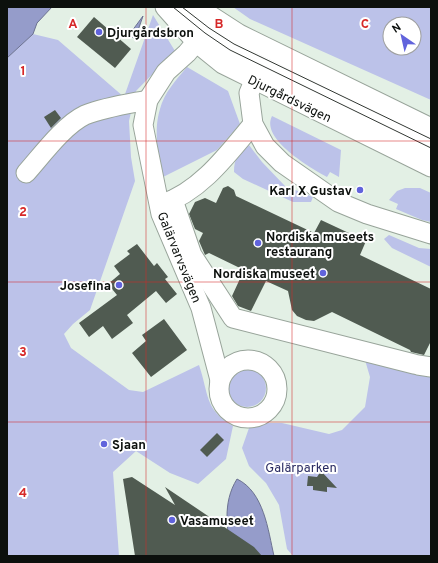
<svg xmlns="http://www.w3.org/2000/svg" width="438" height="563" font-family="Overpass,sans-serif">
<rect width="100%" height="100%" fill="#e3f0e5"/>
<g fill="#bcc2e9" fill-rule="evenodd">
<path d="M 233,7 L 431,7 L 431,100 L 250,19 ZM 390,24 L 414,24 L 414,48 L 390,48 Z"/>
<path d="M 153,15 L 175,51 L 136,91 L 129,121 L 131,157 L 135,181 L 90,310 L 73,324 L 64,334 L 71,348 L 129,390 L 143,392 L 199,365 C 209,394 204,409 233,426 L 226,459 L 198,484 L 170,473 L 136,451 L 113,472 L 119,556 L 7,556 L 7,58 L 33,34 L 58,40 L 124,97 Z"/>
<path d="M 187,67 L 228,91 L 240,124 L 217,150 L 161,178 C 159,156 153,131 160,109 C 164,93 176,80 187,67 Z"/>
<path d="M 272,116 L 341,150 L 339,177 L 330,172 L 327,177 C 311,168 260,139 272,116 Z"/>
<path d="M 249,145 L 262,162 L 285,186 L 313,197 L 311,202 L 293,202 L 243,179 L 234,172 C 234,158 238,154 249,145 Z"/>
<path d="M 405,188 L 420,188 L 431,193 L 431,222 L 422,220 L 396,209 L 398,204 L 389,200 L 397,191 Z"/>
<path d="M 389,235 L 419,248 L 431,249 L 431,267 L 392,248 L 384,239 Z"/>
<path d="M 365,360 L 431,374 L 431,556 L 293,556 L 287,549 L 279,505 L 266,483 L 249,466 L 242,448 L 249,428 L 262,423 L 282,423 L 329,434 L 342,430 L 365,407 L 370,377 Z"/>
<circle cx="247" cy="388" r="19"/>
</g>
<g fill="#959cca" stroke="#6c7291">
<path d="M 7,7 L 52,7 L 37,23 L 33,34 L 7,58 Z"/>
<path d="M 143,16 L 135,39 L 129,35 Z"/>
<path d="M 237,479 C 264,492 268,530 274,556 L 232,556 C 227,530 222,503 237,479 Z"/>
</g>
<g fill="#505b51">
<path d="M 94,17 L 131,49 L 115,68 L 77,37 Z"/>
<path d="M 55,110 L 61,118 L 51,128 L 44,117 Z"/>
<path d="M 228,186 L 234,190 L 236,196 L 314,233 L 321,220 L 366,241 L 360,255 L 431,289 L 431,341 L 424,355 L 411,352 L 410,350 L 332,312 L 314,321 L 306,320 L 297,316 L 292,310 L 288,291 L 266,281 L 251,311 L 238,306 L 232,296 L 244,270 L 209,253 L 205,255 L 199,241 L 203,233 L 195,229 L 189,214 L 195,202 L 205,198 L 216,203 L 223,188 Z"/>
<path d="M 137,244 L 154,266 L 157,263 L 168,277 L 165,279 L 177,294 L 166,303 L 156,291 L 127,315 L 133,323 L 112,339 L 103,326 L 89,337 L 79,323 L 117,295 L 108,284 L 120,274 L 114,266 L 130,254 L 127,251 Z"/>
<path d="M 164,319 L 187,350 L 151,377 L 132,353 L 146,341 L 142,335 Z"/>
<path d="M 217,433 L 224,440 L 207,457 L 200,450 Z"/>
<path d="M 321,471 L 337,488 L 327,487 L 327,492 L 313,490 L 313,486 L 307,486 L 308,476 L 317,477 Z"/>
<path d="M 132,477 L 175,505 L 165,487 L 254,547 L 262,556 L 135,556 L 123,479 Z"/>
</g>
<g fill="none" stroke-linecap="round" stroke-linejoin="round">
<g stroke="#98a49a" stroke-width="21">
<g id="minor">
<path d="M 165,7 L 197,43 L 223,64 L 431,167"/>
<path d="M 182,7 L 210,29"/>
<path d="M 205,12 L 239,34 L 431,128"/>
<path d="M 215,20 L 187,53 L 166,72 L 148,100 L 143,125 L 161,214 L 201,308 L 220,380"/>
<path d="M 195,26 L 230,50 L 268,69 L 431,148"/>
<path d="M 254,81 L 249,93 L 253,124 L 265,146 L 282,163 L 338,202 L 367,214 L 431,234"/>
<path d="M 26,173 C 42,155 64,125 85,115 C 105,107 127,104 148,100"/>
<path d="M 173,200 L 192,255 L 233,318 L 414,364"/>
<path d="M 162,204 C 200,192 228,154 253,124"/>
<circle cx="248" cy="389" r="29"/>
<path d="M 418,365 L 431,367"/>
</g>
</g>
<use href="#minor" stroke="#fff" stroke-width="19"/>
<g stroke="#313732" stroke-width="1">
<path d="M 173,7 L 205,33 L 230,50 L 431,148"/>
<path d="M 182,7 L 209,28 L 234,44 L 431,139"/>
</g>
</g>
<path fill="none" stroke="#d62828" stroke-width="1" stroke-opacity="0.55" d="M 146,7 L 146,556M 292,7 L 292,556M 7,141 L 431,141M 7,282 L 431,282M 7,422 L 431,422"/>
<g fill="#6163dc" stroke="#fff" stroke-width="1.5">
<circle cx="99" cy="32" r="4"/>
<circle cx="360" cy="190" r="4"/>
<circle cx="258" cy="243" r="4"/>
<circle cx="323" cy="273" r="4"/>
<circle cx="119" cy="285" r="4"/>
<circle cx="104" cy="444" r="4"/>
<circle cx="172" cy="520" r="4"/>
</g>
<g text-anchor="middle" stroke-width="4" stroke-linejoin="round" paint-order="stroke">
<g font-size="13" font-weight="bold" fill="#0c100d" stroke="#fff" text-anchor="start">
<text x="107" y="37">Djurgårdsbron</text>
<text x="352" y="195" text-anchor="end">Karl X Gustav</text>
<text x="266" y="241">Nordiska museets<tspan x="266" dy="15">restaurang</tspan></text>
<text x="315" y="278" text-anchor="end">Nordiska museet</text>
<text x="111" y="290" text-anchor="end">Josefina</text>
<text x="112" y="449">Sjaan</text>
<text x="180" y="525">Vasamuseet</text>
</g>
<g font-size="13" fill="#0c100d" stroke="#fff">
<text transform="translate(290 98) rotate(26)" y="5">Djurgårdsvägen</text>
<text transform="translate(180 257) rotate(68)" y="5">Galärvarvsvägen</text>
</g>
<g font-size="13" fill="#282961" stroke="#fff">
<text x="301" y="472">Galärparken</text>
</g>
</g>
<g font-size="13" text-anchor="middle" font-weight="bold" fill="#d62828" stroke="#fff" stroke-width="4" stroke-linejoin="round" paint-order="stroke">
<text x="73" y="28">A</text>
<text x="219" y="28">B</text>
<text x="365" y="28">C</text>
<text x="23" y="75">1</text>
<text x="23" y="216">2</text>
<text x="23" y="356">3</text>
<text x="23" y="497">4</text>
</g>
<rect width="438" height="563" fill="none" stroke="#0c100d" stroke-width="16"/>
<g transform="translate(402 36) rotate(326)"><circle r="19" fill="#ffffff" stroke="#9e9f9e"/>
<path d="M0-3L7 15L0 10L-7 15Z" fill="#6163dc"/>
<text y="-6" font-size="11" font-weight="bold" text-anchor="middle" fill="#0c100d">N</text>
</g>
</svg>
